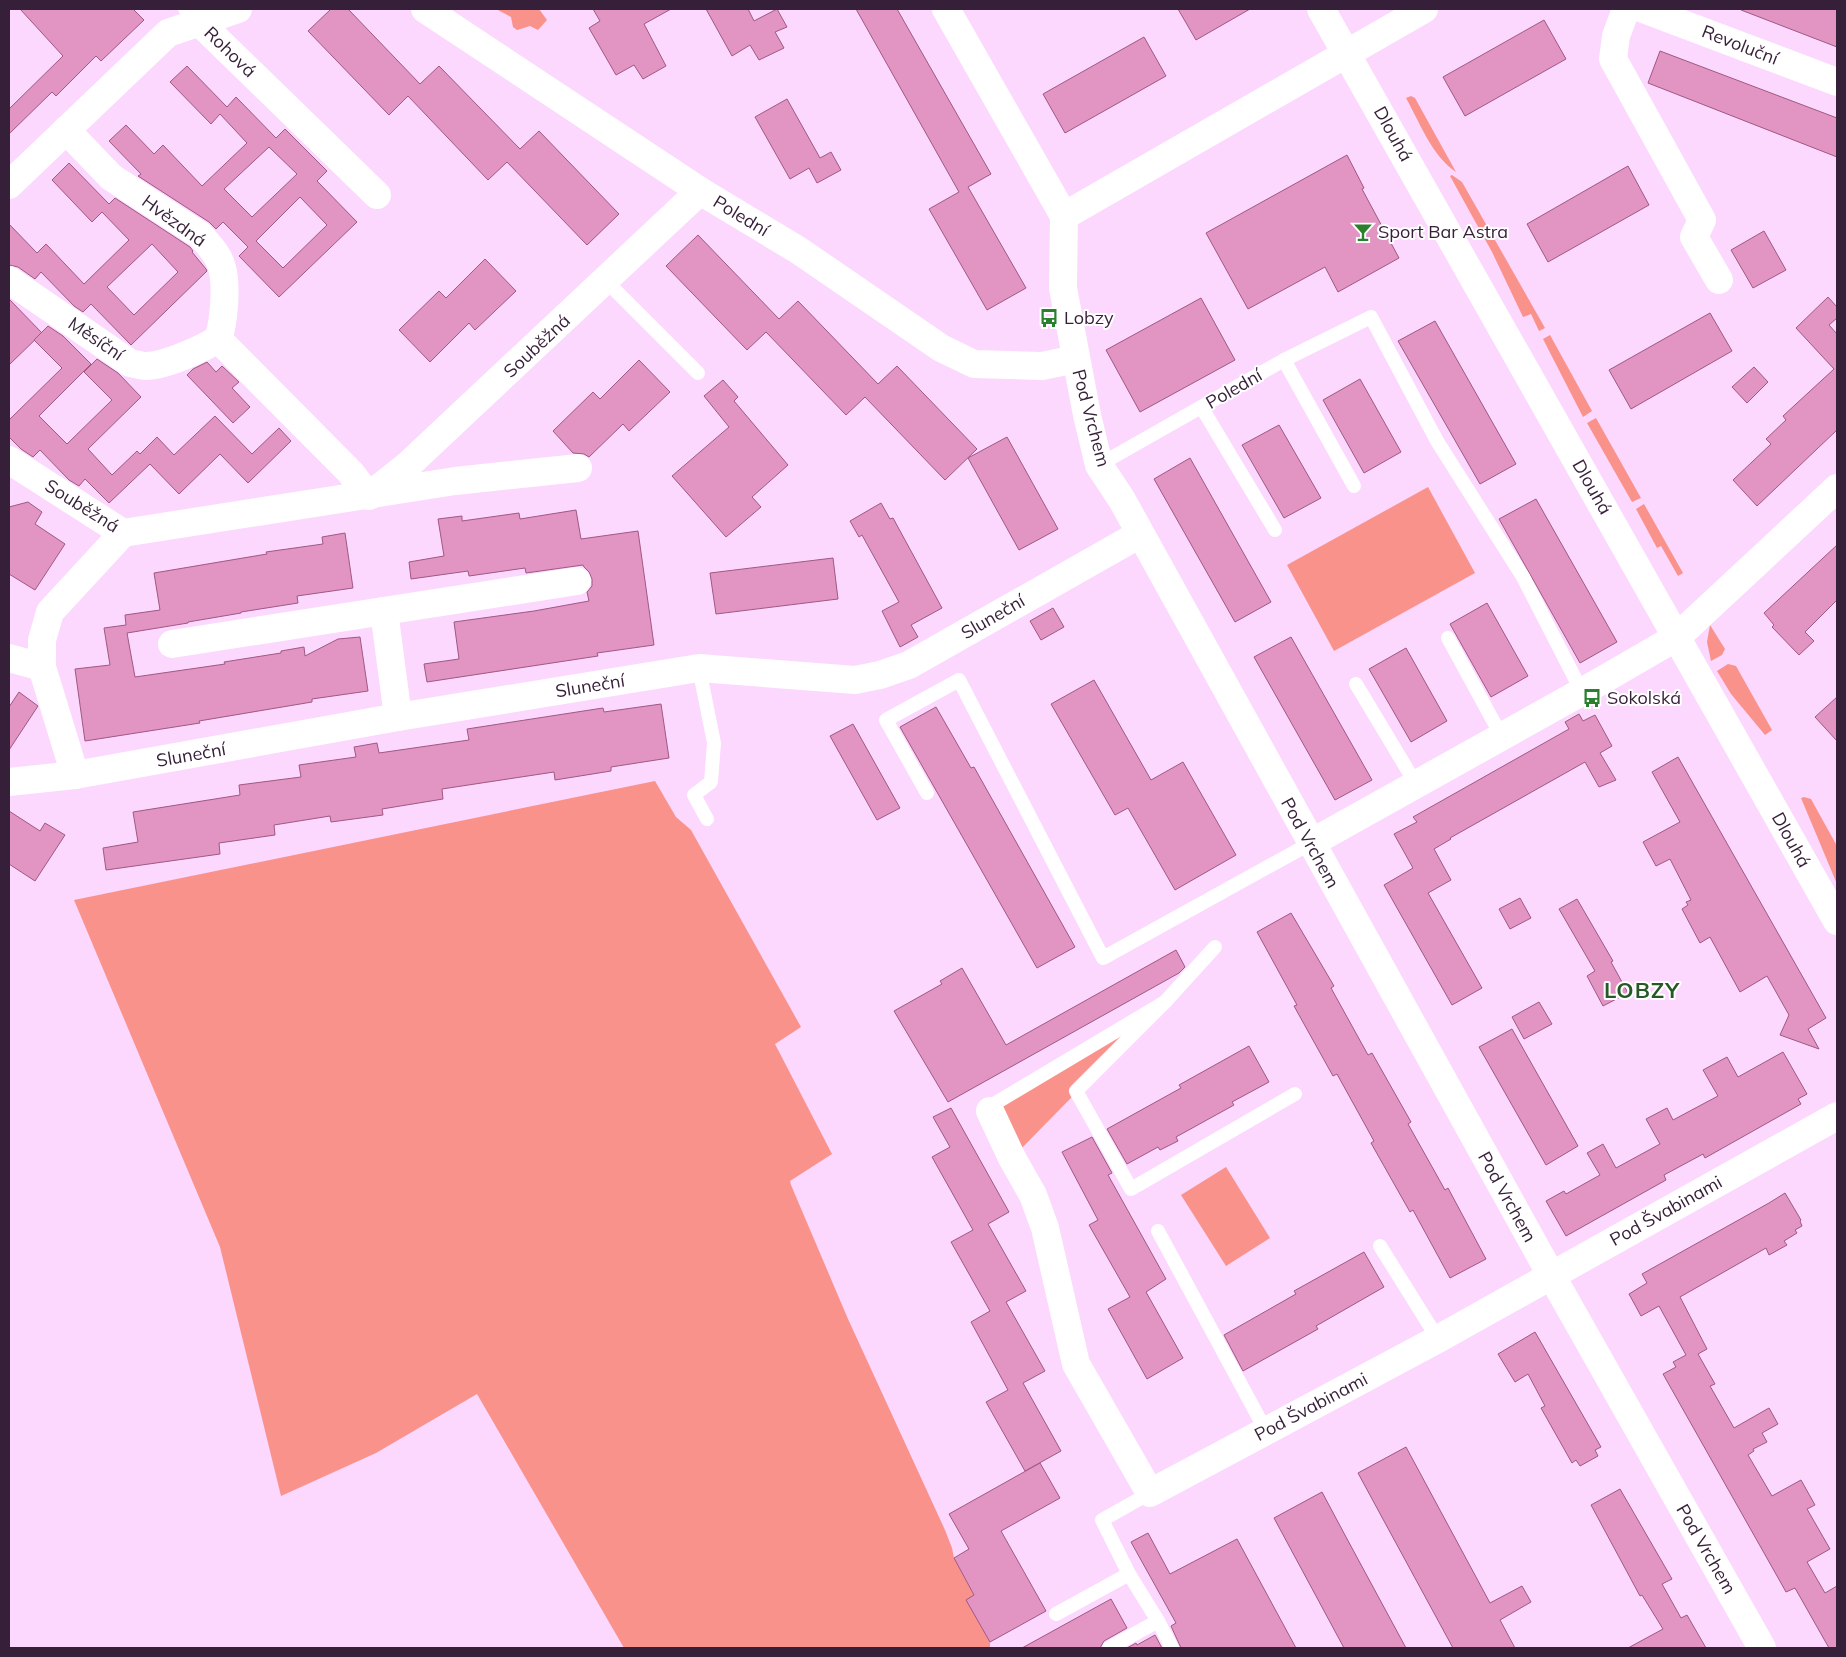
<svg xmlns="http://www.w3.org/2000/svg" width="1846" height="1657" font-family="Mulish,sans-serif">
<rect width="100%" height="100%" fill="#fcd7fe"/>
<g fill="#fa928c">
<path d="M 499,9 L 539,9 L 547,20 L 538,30 L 530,26 L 517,30 L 513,27 L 511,17 L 498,10 Z"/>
<path d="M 1411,96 L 1415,98 L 1456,172 C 1432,156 1420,123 1406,98 Z"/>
<path d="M 1452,175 L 1462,182 L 1545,328 L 1539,331 L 1531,314 L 1523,317 L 1492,252 L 1450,176 Z"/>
<path d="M 1550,335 L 1592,411 L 1583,417 L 1543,339 Z"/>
<path d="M 1596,418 L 1641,498 L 1632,502 L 1587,423 Z"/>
<path d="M 1428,487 L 1475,573 L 1334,651 L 1287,565 Z"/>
<path d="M 1644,504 L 1683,573 L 1678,576 L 1661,546 L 1657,548 L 1636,509 Z"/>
<path d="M 1710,625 L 1725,649 L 1722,655 L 1711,661 L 1707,642 Z"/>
<path d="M 1728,664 L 1736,666 L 1772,730 L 1765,735 L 1731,694 L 1717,671 Z"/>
<path d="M 655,781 L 676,817 L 691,830 L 801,1027 L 775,1044 L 832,1154 L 790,1181 L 791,1185 L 848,1319 L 945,1530 L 952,1548 L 954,1558 L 974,1595 L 967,1600 L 990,1642 L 990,1648 L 624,1648 L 477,1394 L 376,1453 L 281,1496 L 220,1247 L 74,900 Z"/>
<path d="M 1804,797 L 1811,799 L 1837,846 L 1837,884 L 1801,798 Z"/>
<path d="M 1165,1002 L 1012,1158 L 994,1104 Z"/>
<path d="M 1226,1167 L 1270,1238 L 1226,1266 L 1181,1195 Z"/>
</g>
<g fill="#e294c2" stroke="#a05884" fill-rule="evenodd">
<path d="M 20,9 L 133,9 L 144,20 L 101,61 L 96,56 L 56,96 L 52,92 L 9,134 L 9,109 L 63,56 Z"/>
<path d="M 331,9 L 348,9 L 420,84 L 439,66 L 520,149 L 539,131 L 619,214 L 587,245 L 507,162 L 488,180 L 408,96 L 389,115 L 308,31 Z"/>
<path d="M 593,9 L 671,9 L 644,24 L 666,66 L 643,79 L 634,65 L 616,75 L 589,28 L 600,21 Z"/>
<path d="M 706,9 L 748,9 L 754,21 L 777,9 L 787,27 L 775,32 L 784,48 L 759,60 L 750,45 L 732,56 Z"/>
<path d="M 856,9 L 897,9 L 991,174 L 968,187 L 1026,288 L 987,310 L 929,209 L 959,192 Z"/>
<path d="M 1178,9 L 1250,9 L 1196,40 Z"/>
<path d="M 1741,9 L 1837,9 L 1837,47 L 1741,10 Z"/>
<path d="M 1544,20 L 1566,59 L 1465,116 L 1443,77 Z"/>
<path d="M 1144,37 L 1166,76 L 1065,133 L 1043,94 Z"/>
<path d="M 1660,51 L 1837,118 L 1837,157 L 1648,83 Z"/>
<path d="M 187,66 L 227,107 L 236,97 L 276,138 L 285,129 L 327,171 L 317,181 L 357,222 L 279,297 L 239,256 L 248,247 L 223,222 L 216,229 L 209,222 L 138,176 L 141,174 L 109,141 L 126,125 L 154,154 L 163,145 L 202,186 L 247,143 L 220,114 L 211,124 L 170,82 ZM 269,147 L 297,174 L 252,217 L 224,189 ZM 300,197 L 327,225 L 283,268 L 256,241 Z"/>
<path d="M 787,99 L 820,158 L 831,152 L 841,170 L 817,183 L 809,168 L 790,179 L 755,117 Z"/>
<path d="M 1347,155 L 1364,188 L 1362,189 L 1399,258 L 1338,292 L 1325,267 L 1248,309 L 1206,233 Z"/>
<path d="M 69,163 L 109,204 L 115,198 L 190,247 L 193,251 L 192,252 L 206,269 L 207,271 L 131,345 L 91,304 L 83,312 L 74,306 L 41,272 L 35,279 L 18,267 L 9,265 L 9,224 L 37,253 L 46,244 L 84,284 L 129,240 L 102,212 L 92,222 L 52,180 ZM 152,244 L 178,272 L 134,315 L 107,287 Z"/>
<path d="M 1628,166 L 1649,205 L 1548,262 L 1527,224 Z"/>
<path d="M 1764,231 L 1786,270 L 1753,288 L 1731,250 Z"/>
<path d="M 698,235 L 779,319 L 798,301 L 878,384 L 897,366 L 977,449 L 945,480 L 865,397 L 846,415 L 766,332 L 747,350 L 666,266 Z"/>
<path d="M 485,259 L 516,291 L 475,330 L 469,323 L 430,362 L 399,330 L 439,291 L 446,298 Z"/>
<path d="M 1828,297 L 1837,307 L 1837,318 L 1829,325 L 1837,334 L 1837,430 L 1757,506 L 1733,480 L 1771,444 L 1766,439 L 1786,420 L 1783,416 L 1834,369 L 1796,328 Z"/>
<path d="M 1201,298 L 1235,360 L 1140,412 L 1106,350 Z"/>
<path d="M 9,299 L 42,333 L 9,365 Z"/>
<path d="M 1710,313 L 1732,351 L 1631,409 L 1609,370 Z"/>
<path d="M 1435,321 L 1516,464 L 1480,484 L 1398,341 Z"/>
<path d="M 48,326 L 63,336 L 91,364 L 39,416 L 67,444 L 112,400 L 84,372 L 97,359 L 118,373 L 141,397 L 88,449 L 112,475 L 137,451 L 140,454 L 157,437 L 174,455 L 215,416 L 252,454 L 279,428 L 291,441 L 248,483 L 220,454 L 179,494 L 150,464 L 109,503 L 85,479 L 79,486 L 69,480 L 40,450 L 33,457 L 21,449 L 9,437 L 9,420 L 62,368 L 34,340 Z"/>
<path d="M 639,360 L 670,392 L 629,431 L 623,424 L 589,457 L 584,454 L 573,453 L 553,431 L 593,392 L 600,399 Z"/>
<path d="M 207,362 L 216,372 L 222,366 L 239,382 L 232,388 L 250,407 L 233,423 L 187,375 L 193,369 Z"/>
<path d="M 1754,367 L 1768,382 L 1747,403 L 1732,387 Z"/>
<path d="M 1360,379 L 1401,452 L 1364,473 L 1323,400 Z"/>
<path d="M 723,380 L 738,397 L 734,401 L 788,465 L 752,497 L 761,507 L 726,537 L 672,476 L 729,427 L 704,396 Z"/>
<path d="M 1279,425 L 1321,498 L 1284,518 L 1242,445 Z"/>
<path d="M 1007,437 L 1058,529 L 1019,550 L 968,458 Z"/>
<path d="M 1190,458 L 1271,602 L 1235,622 L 1154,479 Z"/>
<path d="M 1536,499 L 1617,642 L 1580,663 L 1499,519 Z"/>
<path d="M 28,502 L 42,512 L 35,524 L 65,544 L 35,590 L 9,574 L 9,507 Z"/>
<path d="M 881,503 L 890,519 L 893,518 L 942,608 L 911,625 L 918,637 L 900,647 L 882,611 L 899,602 L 862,535 L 859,537 L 850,521 Z"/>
<path d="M 576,510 L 581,539 L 638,531 L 654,645 L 597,653 L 598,656 L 427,682 L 424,664 L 459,659 L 454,622 L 534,611 L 589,601 L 587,592 L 592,586 L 592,579 L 589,572 L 584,567 L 583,565 L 526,573 L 525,568 L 469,576 L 468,571 L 411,579 L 409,562 L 444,556 L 438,519 L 462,516 L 462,521 L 519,513 L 520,519 Z"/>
<path d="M 345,533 L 353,588 L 297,596 L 298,603 L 241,612 L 241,613 L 188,622 L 188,623 L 127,633 L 135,677 L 225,664 L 224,662 L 281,653 L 281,651 L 304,647 L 305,656 L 338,639 L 360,637 L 368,691 L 312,699 L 312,702 L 199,721 L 200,723 L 85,741 L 75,669 L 110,665 L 104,628 L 126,625 L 125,615 L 160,610 L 154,573 L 267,554 L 266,552 L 323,544 L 322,537 Z"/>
<path d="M 1837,545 L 1837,600 L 1805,632 L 1814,641 L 1799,655 L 1772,627 L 1774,625 L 1764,613 Z"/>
<path d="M 833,558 L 838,599 L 716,614 L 710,573 Z"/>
<path d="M 1487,603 L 1528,676 L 1491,697 L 1450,624 Z"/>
<path d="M 1053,608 L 1064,627 L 1041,640 L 1030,621 Z"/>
<path d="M 1291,637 L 1372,780 L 1335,800 L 1254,657 Z"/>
<path d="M 1406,648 L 1447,721 L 1411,742 L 1369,669 Z"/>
<path d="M 1094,680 L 1151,780 L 1183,762 L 1236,855 L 1175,890 L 1128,808 L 1115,815 L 1051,704 Z"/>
<path d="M 19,692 L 38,706 L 9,750 L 9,707 Z"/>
<path d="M 1837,697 L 1837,741 L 1815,717 Z"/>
<path d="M 661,704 L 669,758 L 611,767 L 611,771 L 555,780 L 554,772 L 442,789 L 443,799 L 382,809 L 383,815 L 331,822 L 330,816 L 274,825 L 275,835 L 219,843 L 220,854 L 106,870 L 103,848 L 138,842 L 133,812 L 240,795 L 239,785 L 301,777 L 299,765 L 356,757 L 354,747 L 377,743 L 379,753 L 469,740 L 467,729 L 603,708 L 604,712 Z"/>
<path d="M 936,707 L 971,768 L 974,767 L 1075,947 L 1037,968 L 900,727 Z"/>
<path d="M 1579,714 L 1583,721 L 1595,715 L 1612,746 L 1600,753 L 1616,780 L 1599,787 L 1585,762 L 1450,838 L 1451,839 L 1434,849 L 1451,880 L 1428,893 L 1482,988 L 1452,1005 L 1384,885 L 1413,868 L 1394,834 L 1417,822 L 1413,817 L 1569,729 L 1565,722 Z"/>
<path d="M 853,724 L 900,808 L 877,820 L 830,736 Z"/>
<path d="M 1678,757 L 1826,1018 L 1808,1029 L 1819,1049 L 1780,1035 L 1789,1015 L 1767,976 L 1740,992 L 1710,937 L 1700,943 L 1682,909 L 1688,905 L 1686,902 L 1691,900 L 1670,859 L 1656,866 L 1643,842 L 1680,822 L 1652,772 Z"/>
<path d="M 9,811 L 40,831 L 45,823 L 65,835 L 35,881 L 9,864 Z"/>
<path d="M 1520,898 L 1531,918 L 1510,929 L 1499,909 Z"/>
<path d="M 1577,899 L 1613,961 L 1611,962 L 1628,993 L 1603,1006 L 1587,976 L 1595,971 L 1559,909 Z"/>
<path d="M 1291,913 L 1334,986 L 1331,988 L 1368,1055 L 1372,1053 L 1411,1122 L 1408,1124 L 1445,1190 L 1448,1188 L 1486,1259 L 1450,1278 L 1413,1210 L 1410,1212 L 1371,1143 L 1374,1141 L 1337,1074 L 1333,1076 L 1294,1006 L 1297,1005 L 1257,932 Z"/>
<path d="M 1176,950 L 1185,967 L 1179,973 L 948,1102 L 894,1011 L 942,984 L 940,981 L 962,968 L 1006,1045 Z"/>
<path d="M 1539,1002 L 1552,1024 L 1524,1039 L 1512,1017 Z"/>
<path d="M 1512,1029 L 1578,1146 L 1546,1165 L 1479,1047 Z"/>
<path d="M 1249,1046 L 1269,1082 L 1232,1102 L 1234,1105 L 1176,1137 L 1178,1141 L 1160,1150 L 1158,1147 L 1127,1164 L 1107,1129 L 1181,1088 L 1179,1085 Z"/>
<path d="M 1783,1052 L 1807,1094 L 1798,1099 L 1801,1104 L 1705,1158 L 1703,1154 L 1664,1175 L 1666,1180 L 1566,1236 L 1546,1201 L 1564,1191 L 1566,1194 L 1600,1175 L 1587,1153 L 1603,1144 L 1616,1168 L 1660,1144 L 1646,1119 L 1667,1108 L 1673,1120 L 1718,1096 L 1703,1070 L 1727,1057 L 1738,1077 Z"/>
<path d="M 951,1108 L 1009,1212 L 988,1224 L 1026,1291 L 1006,1302 L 1045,1371 L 1023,1383 L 1061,1451 L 1025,1471 L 986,1402 L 1008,1390 L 971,1322 L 990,1311 L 951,1242 L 973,1230 L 932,1157 L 950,1147 L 933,1117 Z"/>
<path d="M 1092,1137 L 1112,1173 L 1108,1175 L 1166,1279 L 1146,1292 L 1183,1358 L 1147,1379 L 1108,1309 L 1130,1297 L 1089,1225 L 1098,1220 L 1062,1152 Z"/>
<path d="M 1785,1193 L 1801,1220 L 1800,1221 L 1802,1226 L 1795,1230 L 1797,1233 L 1784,1241 L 1787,1245 L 1769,1255 L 1766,1248 L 1680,1297 L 1707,1349 L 1698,1354 L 1715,1384 L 1710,1386 L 1734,1428 L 1769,1408 L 1778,1424 L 1762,1433 L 1767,1442 L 1753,1449 L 1754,1451 L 1748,1455 L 1772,1496 L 1801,1480 L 1815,1505 L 1807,1509 L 1830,1549 L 1807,1562 L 1825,1593 L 1837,1586 L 1837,1648 L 1829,1648 L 1795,1588 L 1786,1592 L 1781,1583 L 1663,1374 L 1676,1367 L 1673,1362 L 1686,1355 L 1659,1306 L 1641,1316 L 1629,1294 L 1647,1283 L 1642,1274 L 1769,1203 Z"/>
<path d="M 1364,1252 L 1384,1287 L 1316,1326 L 1318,1329 L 1243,1371 L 1224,1335 L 1296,1294 L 1294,1291 Z"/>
<path d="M 1535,1332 L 1601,1447 L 1595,1450 L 1598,1456 L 1580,1466 L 1576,1460 L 1572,1463 L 1541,1408 L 1545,1406 L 1528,1374 L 1515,1382 L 1498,1354 Z"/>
<path d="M 1406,1447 L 1490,1603 L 1522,1586 L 1531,1602 L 1500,1620 L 1515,1648 L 1453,1648 L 1384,1521 L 1358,1473 Z"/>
<path d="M 1040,1463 L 1060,1498 L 1001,1531 L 1046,1611 L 990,1642 L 966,1600 L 974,1595 L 954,1558 L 969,1549 L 949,1514 Z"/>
<path d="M 1620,1489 L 1672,1579 L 1662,1584 L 1681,1618 L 1687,1615 L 1706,1648 L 1628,1648 L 1663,1629 L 1642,1595 L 1640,1596 L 1591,1505 Z"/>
<path d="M 1322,1492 L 1346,1537 L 1406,1648 L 1344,1648 L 1274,1518 Z"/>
<path d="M 1148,1533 L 1170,1574 L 1237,1539 L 1296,1648 L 1181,1648 L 1171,1626 L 1176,1623 L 1131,1542 Z"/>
<path d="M 1111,1599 L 1127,1628 L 1104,1641 L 1100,1648 L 1022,1648 Z"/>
<path d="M 1155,1635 L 1162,1648 L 1127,1648 L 1136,1643 L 1137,1645 Z"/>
</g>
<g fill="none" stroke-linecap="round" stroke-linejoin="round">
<g stroke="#fff" stroke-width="14">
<path d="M 185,9 L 200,23"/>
<path d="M 606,281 L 698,373"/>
<path d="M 1284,360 L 1354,486"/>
<path d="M 1202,408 L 1275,530"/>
<path d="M 1099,465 L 1284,360 L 1371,317 L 1437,441 L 1523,577 L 1582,692"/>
<path d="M 1448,638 L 1502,737"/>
<path d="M 699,668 L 714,743 L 711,782 L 694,795 L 707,819"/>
<path d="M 1356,684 L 1416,784"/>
<path d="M 927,793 L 886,720 L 959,680 L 1103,958 L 1311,843"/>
<path d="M 1165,1002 L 1076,1091 L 1131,1189 L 1295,1094"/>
<path d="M 990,1111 L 994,1104 L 1165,1002 L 1215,947"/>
<path d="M 1158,1231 L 1266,1431"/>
<path d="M 1380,1246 L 1438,1339"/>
<path d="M 1056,1614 L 1129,1574"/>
<path d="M 1158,1621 L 1172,1648"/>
<path d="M 1109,1648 L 1158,1621 L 1129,1574 L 1102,1520 L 1150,1493"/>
</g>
<g stroke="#fff" stroke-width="28">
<path d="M 425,9 L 700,191 L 798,250 L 941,348 L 974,364 L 1042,366 L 1076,359"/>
<path d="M 946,9 L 1064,216 L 1063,288 L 1087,415 L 1099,465 L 1122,500 L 1541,1257 L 1762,1648"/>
<path d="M 1626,9 L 1616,36 L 1613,59 L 1702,220 L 1694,237 L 1719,280"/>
<path d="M 1643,9 L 1837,82"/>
<path d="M 200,23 L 377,195"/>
<path d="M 66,130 L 111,177 L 200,235 C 209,245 219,255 222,268 C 227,285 224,323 218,339"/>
<path d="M 9,185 L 168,33 L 238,9"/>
<path d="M 1064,216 L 1424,9"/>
<path d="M 9,280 L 130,363 C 136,364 141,366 146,366 C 165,366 202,349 218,339"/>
<path d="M 218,339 L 350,472 L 369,496 L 408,465 L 700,191"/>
<path d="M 9,460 L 123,533 L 455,481 L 578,468"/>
<path d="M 384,611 L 398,717"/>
<path d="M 172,644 L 577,581"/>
<path d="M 9,658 L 42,667"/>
<path d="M 75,775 L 42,667 L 42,640 L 50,612 L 123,533"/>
<path d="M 9,782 L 75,775 L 398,717 L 699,668 L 855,680 L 880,675 L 909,665 L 1140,534"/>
<path d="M 1311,843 L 1594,685 L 1677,637 L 1837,488"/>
<path d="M 990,1111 L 1012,1158 L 1033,1195 L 1045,1228 L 1076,1364 L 1150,1493 L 1438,1339 L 1837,1116"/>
</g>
<path stroke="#fff" stroke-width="28" d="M 1321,9 L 1837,921"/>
</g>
<defs>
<g id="bar-bare" transform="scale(1.5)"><path d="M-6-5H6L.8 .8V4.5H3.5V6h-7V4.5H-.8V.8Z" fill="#2b802e" stroke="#fff" stroke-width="2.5" paint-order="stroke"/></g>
<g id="bus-bare" transform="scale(1.5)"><path d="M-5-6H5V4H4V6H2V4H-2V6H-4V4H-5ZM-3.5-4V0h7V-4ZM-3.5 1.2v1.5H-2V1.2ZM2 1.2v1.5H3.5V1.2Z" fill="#2b802e" stroke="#fff" stroke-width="2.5" paint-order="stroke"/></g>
</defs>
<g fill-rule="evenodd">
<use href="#bar-bare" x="1363" y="232"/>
<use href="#bus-bare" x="1049" y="318"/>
<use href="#bus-bare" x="1592" y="698"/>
</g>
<g text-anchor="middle" stroke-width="4" stroke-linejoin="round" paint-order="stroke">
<g font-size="18" fill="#361f38" stroke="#fff">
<text transform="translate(1740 45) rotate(21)" y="6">Revoluční</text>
<text transform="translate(230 52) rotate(44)" y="6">Rohová</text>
<text transform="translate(1393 134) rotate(61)" y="6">Dlouhá</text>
<text transform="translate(741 216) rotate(31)" y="6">Polední</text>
<text transform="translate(174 221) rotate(36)" y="6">Hvězdná</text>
<text transform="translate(96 339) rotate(34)" y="6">Měsíční</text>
<text transform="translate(537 346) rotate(-43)" y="6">Souběžná</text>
<text transform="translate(1234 389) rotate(-30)" y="6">Polední</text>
<text transform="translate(1091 418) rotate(75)" y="6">Pod Vrchem</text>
<text transform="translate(1592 487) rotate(60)" y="6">Dlouhá</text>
<text transform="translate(82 506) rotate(32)" y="6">Souběžná</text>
<text transform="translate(993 617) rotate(-30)" y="6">Sluneční</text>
<text transform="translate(590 686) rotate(-9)" y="6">Sluneční</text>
<text transform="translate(191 755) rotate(-10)" y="6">Sluneční</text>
<text transform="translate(1791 840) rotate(61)" y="6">Dlouhá</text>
<text transform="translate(1310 843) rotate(61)" y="6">Pod Vrchem</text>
<text transform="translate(1507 1197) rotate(61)" y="6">Pod Vrchem</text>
<text transform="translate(1666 1211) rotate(-29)" y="6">Pod Švabinami</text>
<text transform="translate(1311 1407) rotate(-28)" y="6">Pod Švabinami</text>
<text transform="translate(1706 1549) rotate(60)" y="6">Pod Vrchem</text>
</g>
<g font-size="18" fill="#361f38" stroke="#fff" text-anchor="start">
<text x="1378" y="238">Sport Bar Astra</text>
<text x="1064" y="324">Lobzy</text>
<text x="1607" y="704">Sokolská</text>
</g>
<g font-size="22" font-weight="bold" letter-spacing="1" fill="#255a26" stroke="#fff">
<text x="1642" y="998">LOBZY</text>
</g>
</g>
<rect width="1846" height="1657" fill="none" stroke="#361f38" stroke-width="20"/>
</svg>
